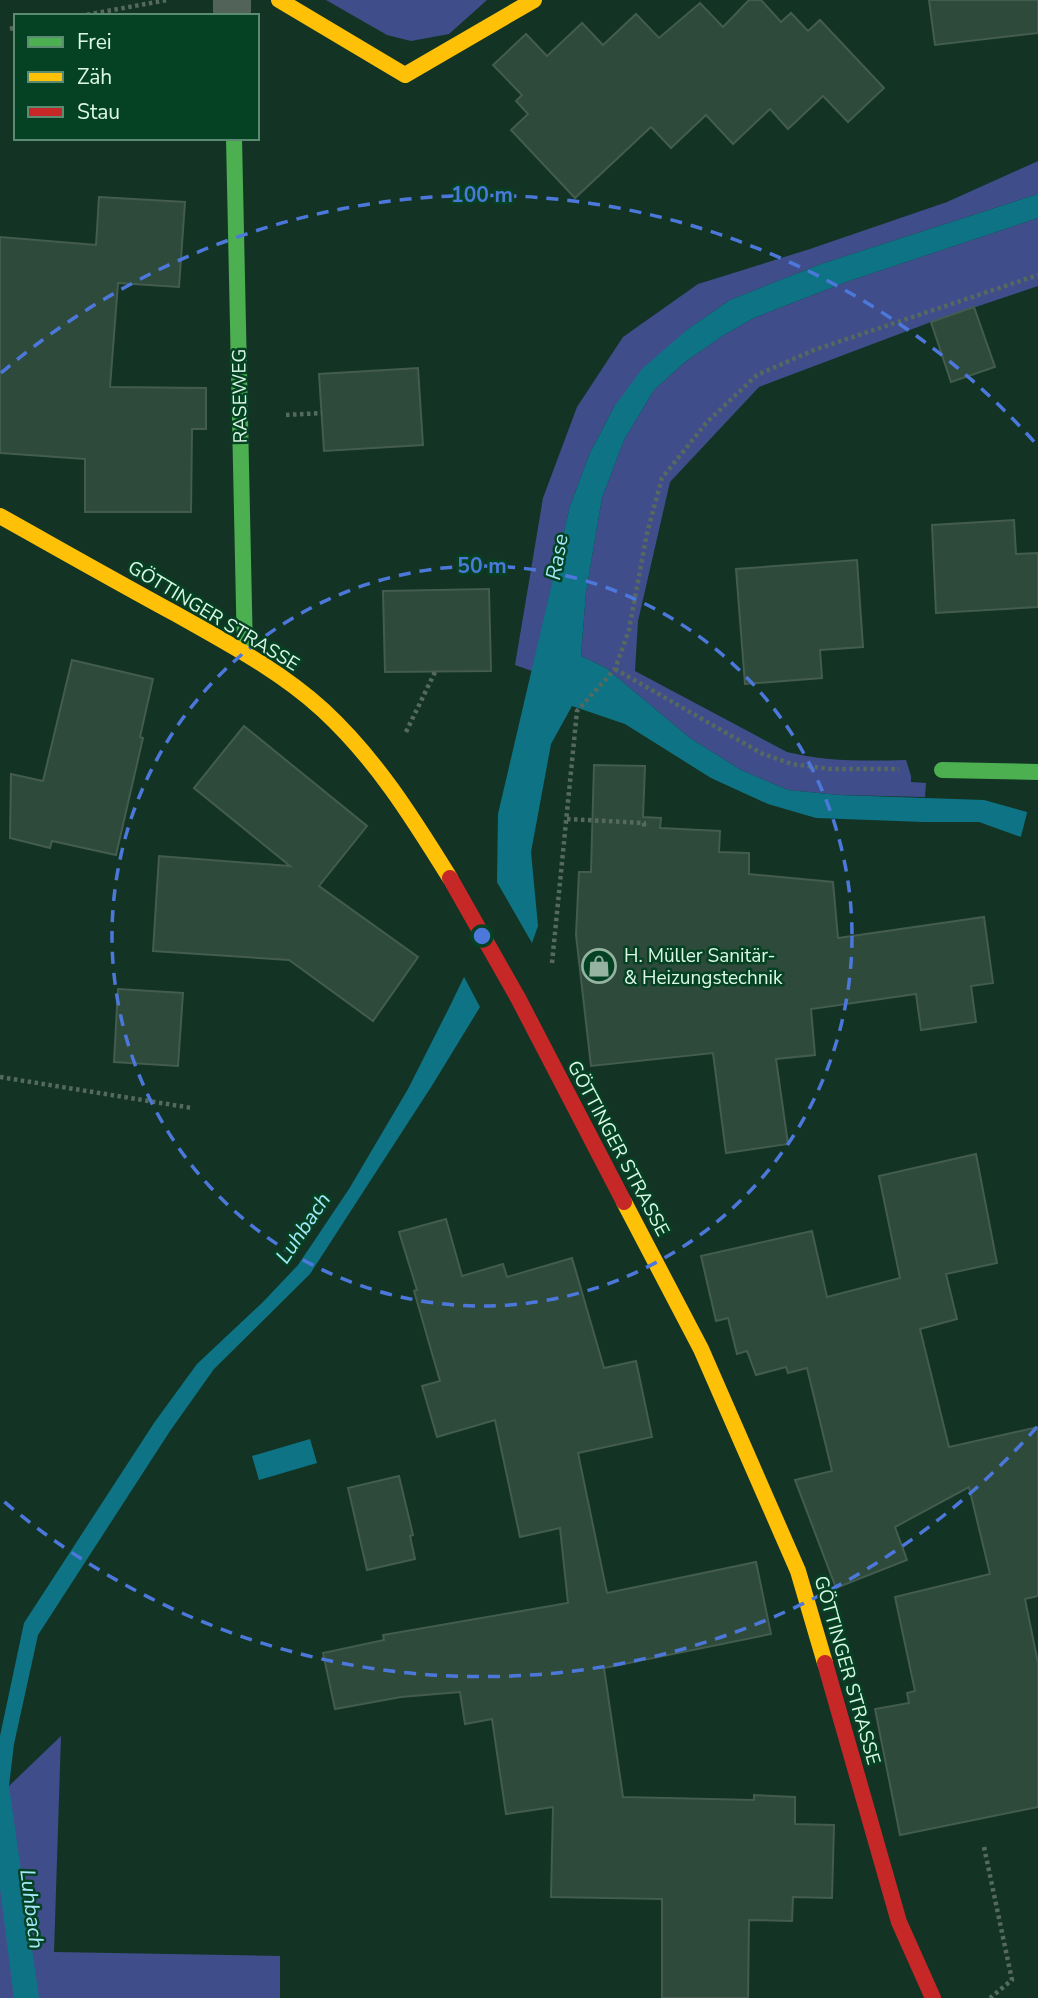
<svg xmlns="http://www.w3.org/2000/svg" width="1038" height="1998" font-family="'Nunito Sans',sans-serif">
<rect width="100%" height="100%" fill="#133424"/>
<g fill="#404d8b">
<path d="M 326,0 L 487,0 L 449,34 L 411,41 L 387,35 Z"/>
<path d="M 1038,161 L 1038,194 L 821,264 L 730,300 L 688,329 L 614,407 L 590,453 L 570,506 L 532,671 L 515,665 L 543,498 L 577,407 L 623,337 L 698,284 L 810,249 L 947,202 Z"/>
<path d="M 1038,218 L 1038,286 L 931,322 L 759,387 L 670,482 L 638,621 L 635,671 L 787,752 C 827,762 866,761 906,760 L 911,776 L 911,782 L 926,783 L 925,797 L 839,795 L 788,790 L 741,770 L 690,738 L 606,668 L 581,656 L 586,592 L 602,498 L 624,440 L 654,390 L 685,362 L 724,335 L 754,318 L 846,282 Z"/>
<path d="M 61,1736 L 54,1952 L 280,1956 L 280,1998 L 0,1998 L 0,1803 L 9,1786 Z"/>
</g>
<g fill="#0e7485">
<path d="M 1038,194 L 1038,218 L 846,282 L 754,318 L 724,335 L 685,362 L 654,390 L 624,440 L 602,498 L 586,592 L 581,656 L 606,668 L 690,738 L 741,770 L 788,790 L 839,795 L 984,800 L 1038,815 L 1038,843 L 979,822 L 924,822 L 816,818 L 768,804 L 711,778 L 625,724 L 572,706 L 551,744 L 531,852 L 538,926 L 532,943 L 480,1007 L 433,1084 L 310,1274 L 214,1369 L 170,1431 L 38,1635 L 14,1744 L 9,1786 L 39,1998 L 14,1998 L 0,1888 L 0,1736 L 24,1623 L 154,1423 L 197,1364 L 263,1302 L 298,1265 L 349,1189 L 408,1089 L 450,1006 L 464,977 L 497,883 L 498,814 L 570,506 L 590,453 L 614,407 L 642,369 L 688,329 L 730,300 L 821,264 Z"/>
<path d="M 310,1439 L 317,1463 L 259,1480 L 252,1456 Z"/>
</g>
<g fill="#133424">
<path d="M 1028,809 L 1038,811 L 1038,846 L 1020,840 Z"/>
<path d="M 494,877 L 532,943 L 526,956 L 482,1011 L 462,973 L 493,882 Z"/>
</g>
<g fill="#2e4a3b" stroke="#435c4f" stroke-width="2">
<path d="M 749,0 L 761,0 L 781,22 L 791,13 L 808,31 L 820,20 L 884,88 L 848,122 L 823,96 L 788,129 L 770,109 L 733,144 L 706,115 L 671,148 L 651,127 L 575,198 L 511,130 L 528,114 L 516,101 L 522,95 L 493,65 L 526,34 L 547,56 L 582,23 L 603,45 L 636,14 L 659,38 L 700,3 L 723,27 Z"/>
<path d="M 929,0 L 1038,0 L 1038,33 L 935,45 Z"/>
<path d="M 99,197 L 185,202 L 179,287 L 118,283 L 110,387 L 206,388 L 206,429 L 192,429 L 191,512 L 85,512 L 85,459 L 0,453 L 0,237 L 96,245 Z"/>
<path d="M 974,307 L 995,367 L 951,382 L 931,322 Z"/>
<path d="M 418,368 L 423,445 L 324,451 L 319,374 Z"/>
<path d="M 1014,520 L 1016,554 L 1038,553 L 1038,607 L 936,613 L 932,525 Z"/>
<path d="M 857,560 L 863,647 L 820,650 L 822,678 L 745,684 L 736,569 Z"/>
<path d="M 489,589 L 491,671 L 385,672 L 383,591 Z"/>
<path d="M 72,660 L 153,679 L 140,737 L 143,738 L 116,855 L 52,841 L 50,848 L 10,838 L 11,774 L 43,781 Z"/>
<path d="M 244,726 L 367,826 L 319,886 L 418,957 L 373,1021 L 289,960 L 153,951 L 159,856 L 290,866 L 194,788 Z"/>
<path d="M 594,765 L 645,766 L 643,817 L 661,818 L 660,828 L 720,831 L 719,852 L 749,853 L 749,874 L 833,882 L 838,938 L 984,917 L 993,983 L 971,986 L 976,1022 L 921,1030 L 916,994 L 811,1009 L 815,1055 L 776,1059 L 788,1144 L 726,1153 L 713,1053 L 591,1066 L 576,935 L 579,872 L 591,872 Z"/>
<path d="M 118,989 L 183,993 L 178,1066 L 114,1062 Z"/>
<path d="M 976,1154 L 997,1263 L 946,1274 L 957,1319 L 920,1329 L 949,1447 L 1038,1427 L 1038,1596 L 1025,1599 L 1038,1663 L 1038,1807 L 900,1835 L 875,1709 L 909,1703 L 907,1693 L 915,1691 L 895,1597 L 990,1574 L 969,1487 L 895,1527 L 907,1560 L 836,1588 L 795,1480 L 832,1471 L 807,1368 L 788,1373 L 786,1367 L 756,1375 L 747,1351 L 737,1354 L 728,1318 L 716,1321 L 701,1256 L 812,1231 L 827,1297 L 900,1278 L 879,1176 Z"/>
<path d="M 446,1219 L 462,1276 L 503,1264 L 507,1277 L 572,1258 L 604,1368 L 636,1361 L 652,1437 L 578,1453 L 607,1593 L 756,1562 L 771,1634 L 604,1668 L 623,1797 L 754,1800 L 754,1795 L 795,1797 L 795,1824 L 834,1825 L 832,1898 L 793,1897 L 792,1921 L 749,1920 L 748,1998 L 662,1998 L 662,1899 L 551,1897 L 553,1807 L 506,1814 L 492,1719 L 465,1724 L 460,1692 L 401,1697 L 335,1709 L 323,1653 L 384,1640 L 383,1635 L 568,1603 L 560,1528 L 520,1537 L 495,1420 L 437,1437 L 422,1386 L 440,1381 L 414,1291 L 417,1290 L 399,1232 Z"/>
<path d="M 399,1476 L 413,1535 L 410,1536 L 415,1559 L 367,1570 L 348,1488 Z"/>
</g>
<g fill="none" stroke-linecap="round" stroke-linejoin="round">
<g stroke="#55695e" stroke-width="4.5" stroke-dasharray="3.5 3.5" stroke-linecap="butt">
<path d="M 80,16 L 167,0"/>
<path d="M 10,29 L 16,27"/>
<path d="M 286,415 L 322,413"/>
<path d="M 615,669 L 763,754 L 792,764 L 830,769 L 899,769"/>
<path d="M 406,732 L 435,672"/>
<path d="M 567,819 L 644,823 L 644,827"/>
<path d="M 552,963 L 577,711 L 615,669 L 629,630 L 647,533 L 662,478 L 707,422 L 757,375 L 814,350 L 1038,275"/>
<path d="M 0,1077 L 192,1108"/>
<path d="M 984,1847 L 1012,1980 L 990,1998"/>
</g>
<path stroke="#52645a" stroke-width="38" d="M 232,0 L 232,16"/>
<g stroke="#4caf50" stroke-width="16">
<path d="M 234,138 L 245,653"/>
<path d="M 942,770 L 1038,772"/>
</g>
<g stroke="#ffc107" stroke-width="16">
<path d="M 279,0 L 405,75 L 534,0"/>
<path d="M 0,516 C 59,549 117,582 176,614 C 227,643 279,670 323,710 C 376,759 412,817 450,878"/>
<path d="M 624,1202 L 701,1349 L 798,1571 L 825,1663"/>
</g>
<g stroke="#c62828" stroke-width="16">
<path d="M 450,878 L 518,998 L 624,1202"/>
<path d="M 825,1663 L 899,1922 L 933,1998"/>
</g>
</g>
<g fill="none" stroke="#4d78db" stroke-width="3.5" stroke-dasharray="12 9">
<circle cx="482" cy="936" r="370"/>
<path d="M1037 1427A741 741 0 0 1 1 1499M1 373A741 741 0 0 1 1037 445"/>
</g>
<defs>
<g id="shop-ring" transform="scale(1.75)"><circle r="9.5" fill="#054224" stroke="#96b3a1" stroke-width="1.5"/><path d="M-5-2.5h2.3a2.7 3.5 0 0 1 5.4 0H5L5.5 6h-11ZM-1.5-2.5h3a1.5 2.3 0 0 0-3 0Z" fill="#96b3a1"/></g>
</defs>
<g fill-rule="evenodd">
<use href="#shop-ring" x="599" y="966"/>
</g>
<g text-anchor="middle" stroke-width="5" stroke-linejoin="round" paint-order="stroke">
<g font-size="19" fill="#dcf8e5" stroke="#054224">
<text transform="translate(239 396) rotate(-91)" y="7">RASEWEG</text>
<text transform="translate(214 615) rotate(31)" y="7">GÖTTINGER STRASSE</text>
<text transform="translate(619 1148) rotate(62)" y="7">GÖTTINGER STRASSE</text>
<text transform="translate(848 1670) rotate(74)" y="7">GÖTTINGER STRASSE</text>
</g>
<g font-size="19" fill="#dcf8e5" stroke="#054224" text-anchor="start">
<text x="624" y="962">H. Müller Sanitär-<tspan x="624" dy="22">&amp; Heizungstechnik</tspan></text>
</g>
<g font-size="21" font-style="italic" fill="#a3e9fa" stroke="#054224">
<text transform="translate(557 557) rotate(-80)" y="7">Rase</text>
<text transform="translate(303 1228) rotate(-56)" y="7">Luhbach</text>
<text transform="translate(32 1909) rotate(83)" y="7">Luhbach</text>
</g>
</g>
<circle cx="482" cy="936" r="10" fill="#4d78db" stroke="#054224" stroke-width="3.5"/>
<g font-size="21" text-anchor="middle" font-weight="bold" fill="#4d78db" stroke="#054224" stroke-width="5" stroke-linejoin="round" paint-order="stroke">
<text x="482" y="202">100 m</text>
<text x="482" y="573">50 m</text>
</g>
<rect x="14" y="14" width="245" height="126" fill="#054224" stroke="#5b8b71" stroke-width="2"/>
<rect x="28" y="37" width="35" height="10" fill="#4caf50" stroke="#5b8b71" stroke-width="2"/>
<text x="77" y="49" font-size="21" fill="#dcf8e5">Frei</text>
<rect x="28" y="72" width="35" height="10" fill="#ffc107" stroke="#5b8b71" stroke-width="2"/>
<text x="77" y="84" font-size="21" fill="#dcf8e5">Zäh</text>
<rect x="28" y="107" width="35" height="10" fill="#c62828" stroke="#5b8b71" stroke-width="2"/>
<text x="77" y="119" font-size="21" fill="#dcf8e5">Stau</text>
</svg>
